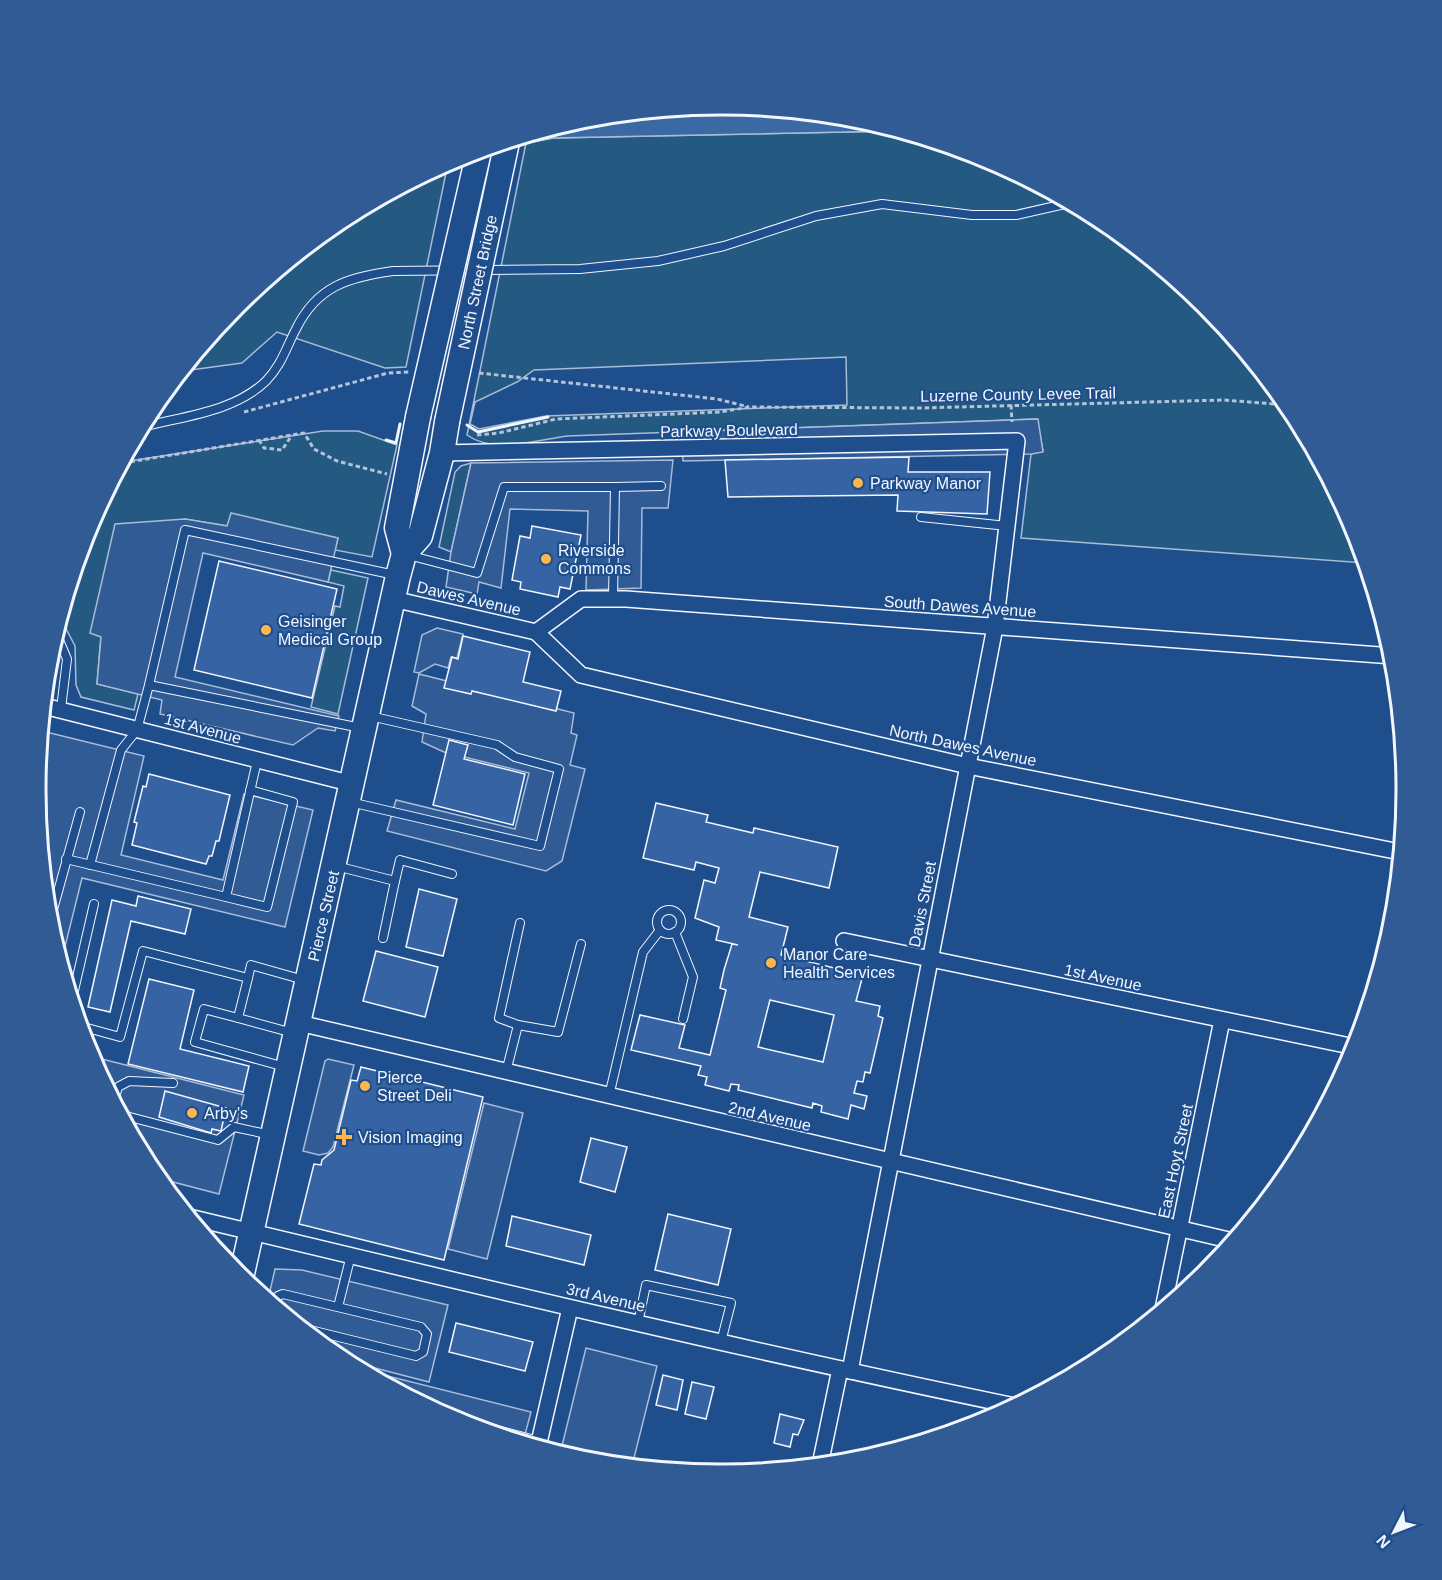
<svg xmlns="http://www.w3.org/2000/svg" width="1442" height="1580" font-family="Helvetica,sans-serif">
<rect width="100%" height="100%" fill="#1f4e8c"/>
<g fill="#245a82" stroke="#a8bbd7" stroke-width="1.5" fill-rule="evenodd">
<path d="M 895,131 L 983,157 L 1102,221 L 1206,306 L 1291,410 L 1354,528 L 1365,563 L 1021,538 L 1031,454 L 1043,451 L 1037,419 L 567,436 C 537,440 493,454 467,435 L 526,143 L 553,138 ZM 846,357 L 847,405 L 546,416 L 479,429 L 470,424 L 475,402 L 517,382 L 534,370 Z"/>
<path d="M 448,163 L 406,367 L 385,368 L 277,332 L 242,363 L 183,371 L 237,305 L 341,220 Z"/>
<path d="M 323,431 L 358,431 L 397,445 L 372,557 L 335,550 L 338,538 L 231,514 L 228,526 L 185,519 L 101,636 L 97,684 L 138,694 L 134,710 L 81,697 L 76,685 L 75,646 L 61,619 L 88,528 L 123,462 Z"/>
<path d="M 471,463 L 451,552 L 439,547 L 455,472 L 461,466 Z"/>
<path d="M 331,570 L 368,578 L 338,714 L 311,707 L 335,606 L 340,607 L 344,586 L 328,582 Z"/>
</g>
<g fill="#305b95" stroke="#a8bbd7" stroke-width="1.5">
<path d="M 1038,419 L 1043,452 L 1031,454 L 683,461 L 681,432 Z"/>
<path d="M 673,460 L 668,508 L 642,508 L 641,588 L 586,590 L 588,511 L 510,509 L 501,588 L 479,582 L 477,594 L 446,587 L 451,552 L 471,463 Z"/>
<path d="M 231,513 L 338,538 L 328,582 L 203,553 L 175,677 L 339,716 L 335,731 L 318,728 L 293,745 L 160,714 L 162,700 L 97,684 L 101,637 L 90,633 L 115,524 L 185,519 L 227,526 Z"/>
<path d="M 437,628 L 463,634 L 457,658 L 451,657 L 448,668 L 435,664 L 419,673 L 414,672 L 422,635 Z"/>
<path d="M 419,674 L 574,713 L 571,733 L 577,735 L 570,765 L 585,769 L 562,861 L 546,871 L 387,831 L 396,800 L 515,829 L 529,773 L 444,752 L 422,742 L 426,714 L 412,706 Z"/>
<path d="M 42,731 L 144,756 L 121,855 L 223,880 L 244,794 L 313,810 L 285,927 L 82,878 L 61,963 L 49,923 L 36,790 Z"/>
<path d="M 90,1056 L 244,1095 L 219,1194 L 158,1178 Z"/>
<path d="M 328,1059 L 354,1065 L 333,1147 L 328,1153 L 319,1155 L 303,1151 L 325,1061 Z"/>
<path d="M 484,1103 L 523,1113 L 487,1259 L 448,1249 Z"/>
<path d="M 275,1269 L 302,1270 L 448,1305 L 429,1382 L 340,1359 L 268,1300 Z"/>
<path d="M 586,1348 L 657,1366 L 632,1466 L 587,1462 L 560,1454 Z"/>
<path d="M 356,1368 L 531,1412 L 523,1442 L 459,1423 Z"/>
</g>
<path fill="#3b69a3" stroke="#a8bbd7" stroke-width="1.5" d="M 721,105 L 855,118 L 895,131 L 553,138 L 466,155 L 588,118 Z"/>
<g fill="#3563a3" stroke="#f2f6ff" stroke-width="1.5" fill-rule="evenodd">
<path d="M 909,457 L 908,472 L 990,472 L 987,514 L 897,511 L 898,495 L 728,497 L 725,460 Z"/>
<path d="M 532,526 L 581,535 L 570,589 L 560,587 L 558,597 L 520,589 L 521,582 L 512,580 L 520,536 L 530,538 Z"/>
<path d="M 219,561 L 337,589 L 312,698 L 194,670 Z"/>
<path d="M 463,636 L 530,652 L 523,682 L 561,691 L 556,711 L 472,691 L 471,694 L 444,688 L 452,657 L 458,659 Z"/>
<path d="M 449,740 L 468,745 L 464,759 L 525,774 L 513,825 L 433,805 Z"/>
<path d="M 149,774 L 230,795 L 219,841 L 216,841 L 212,856 L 209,856 L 206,864 L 132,845 L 137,823 L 134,822 L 143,786 L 146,787 Z"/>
<path d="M 656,803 L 708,815 L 706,822 L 753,833 L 754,828 L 838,847 L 829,888 L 760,872 L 749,917 L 788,927 L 781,955 L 863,975 L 856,1001 L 880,1006 L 878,1016 L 883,1018 L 870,1073 L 865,1072 L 863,1082 L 857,1081 L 854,1093 L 867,1096 L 864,1109 L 851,1105 L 848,1119 L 821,1112 L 822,1106 L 813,1103 L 812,1108 L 738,1090 L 739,1085 L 731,1084 L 729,1091 L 705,1085 L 707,1077 L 698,1075 L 701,1066 L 631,1050 L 640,1015 L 685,1025 L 679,1048 L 710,1055 L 726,990 L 720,988 L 724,970 L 732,944 L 738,945 L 716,940 L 719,927 L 695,918 L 704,880 L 715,883 L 719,868 L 696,862 L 694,870 L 643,858 ZM 770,1000 L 834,1015 L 823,1062 L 758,1047 Z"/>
<path d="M 419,889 L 457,899 L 443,956 L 406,947 Z"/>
<path d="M 138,896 L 191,909 L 185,934 L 131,921 L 110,1012 L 88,1007 L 112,900 L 136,906 Z"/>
<path d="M 376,951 L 438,967 L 425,1017 L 363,1001 Z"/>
<path d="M 149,979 L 194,990 L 180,1049 L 249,1066 L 243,1092 L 128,1064 Z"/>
<path d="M 361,1067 L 483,1097 L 444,1260 L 299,1224 L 314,1164 L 321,1165 L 322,1160 L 334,1150 L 351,1080 L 357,1081 Z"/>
<path d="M 165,1091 L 226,1108 L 221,1131 L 212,1129 L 211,1133 L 159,1117 Z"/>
<path d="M 591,1138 L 627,1147 L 615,1192 L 580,1182 Z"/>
<path d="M 668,1214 L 731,1229 L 718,1285 L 655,1270 Z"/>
<path d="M 512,1216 L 591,1235 L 584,1265 L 506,1246 Z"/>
<path d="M 456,1323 L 533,1342 L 525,1371 L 449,1352 Z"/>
<path d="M 663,1375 L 683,1380 L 677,1410 L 656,1405 Z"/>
<path d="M 692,1382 L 714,1387 L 706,1419 L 685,1414 Z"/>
<path d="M 780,1414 L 804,1420 L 798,1435 L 793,1434 L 790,1447 L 774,1443 Z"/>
<path d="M 638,1460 L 684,1471 L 636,1467 Z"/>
</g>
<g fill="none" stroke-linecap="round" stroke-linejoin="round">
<g stroke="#f2f6ff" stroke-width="10">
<g id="service">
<path d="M 142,427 C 184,416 234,412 266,381 C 281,366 286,348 296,329 C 317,286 349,277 393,271 L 580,269 L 658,261 L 724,246 L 816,216 L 882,204 L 972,215 L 1016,215 L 1069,203"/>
<path d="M 615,487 L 661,486"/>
<path d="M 921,517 L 1007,526"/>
<path d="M 408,555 L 477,573 L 504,487 L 615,487 L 613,599"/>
<path d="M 56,633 L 67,659 L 61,709"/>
<path d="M 149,685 L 361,728"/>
<path d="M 250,790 L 293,802 L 267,907 L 226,897 L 257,761"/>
<path d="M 350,802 L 540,846 L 559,769 L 515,757 L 497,745 L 370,716"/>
<path d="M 66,859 L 226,897"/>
<path d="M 90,865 L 121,750 L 137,730 L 149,685 L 185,530 L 395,575"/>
<path d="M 336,866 L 395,881 L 383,938"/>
<path d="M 395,881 L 400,860 L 452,874"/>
<circle cx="669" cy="922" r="12"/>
<path d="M 49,924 L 80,812"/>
<path d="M 675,932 L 693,977 L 683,1019"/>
<path d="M 248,978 L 251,965 L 304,980"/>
<path d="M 72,999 L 94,904"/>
<path d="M 238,1018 L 204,1009 L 195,1042 L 285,1067"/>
<path d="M 518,1025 L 558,1032 L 581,944"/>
<path d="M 80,1026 L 120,1037 L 143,951 L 248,978 L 238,1018 L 293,1033"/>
<path d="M 506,1072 L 518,1025 L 499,1018 L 520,923"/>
<path d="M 609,1096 L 643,952 L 660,930"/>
<path d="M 114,1101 L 118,1087 L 129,1081 L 173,1083"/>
<path d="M 122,1115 L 218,1140 L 234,1127 L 271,1135"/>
<path d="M 275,1306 L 278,1296 L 283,1294 L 421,1327 L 427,1334 L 423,1352 L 416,1356 L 302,1328"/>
<path d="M 338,1307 L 351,1255"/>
<path d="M 638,1323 L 646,1285 L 731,1303 L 721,1342"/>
<path d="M 447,1417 L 539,1441"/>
</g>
</g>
<g stroke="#f2f6ff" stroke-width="18">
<g id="minor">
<path d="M 442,453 L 1017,441 L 995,627 L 850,1371"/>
<path d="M 393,599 L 536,632"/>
<path d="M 536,632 L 581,675 L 968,766 L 1400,852"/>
<path d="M 536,632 L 581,599 L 626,599 L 1393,656"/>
<path d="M 44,706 L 353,784"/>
<path d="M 844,941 L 1355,1047"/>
<path d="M 299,1023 L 1233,1241"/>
<path d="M 189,1217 C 464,1283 739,1349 1015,1406"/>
<path d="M 1163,1309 L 1222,1020"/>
<path d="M 538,1447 L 570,1308"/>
<path d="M 820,1465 L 840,1369"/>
</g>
</g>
<g stroke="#f2f6ff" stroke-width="27">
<g id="primary">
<path d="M 404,554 L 397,528 L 418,417"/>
<path d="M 241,1278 L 398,576 L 404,554 L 420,536 L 442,453 L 447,422"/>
</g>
</g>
<g stroke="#b3c4dc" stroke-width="3" stroke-dasharray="4.5 3" stroke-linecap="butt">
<path d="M 479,373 L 717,399 L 749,407"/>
<path d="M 1011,405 L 1012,422"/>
<path d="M 244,412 L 388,373 L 409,372"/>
<path d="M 477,435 L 499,433 L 556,419 L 720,412 L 750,407 L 920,408 L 1224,400 L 1287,405"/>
<path d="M 259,440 L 264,448 L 282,450 L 292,435"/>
<path d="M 134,443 L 142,440"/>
<path d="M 123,463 L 304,433 L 314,449 L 337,461 L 387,474"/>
</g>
<use href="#service" stroke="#1f4e8c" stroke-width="8"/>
<use href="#minor" stroke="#1f4e8c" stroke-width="15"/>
<use href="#primary" stroke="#1f4e8c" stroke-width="24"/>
<g stroke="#f2f6ff" stroke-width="27" stroke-linecap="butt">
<g id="primary-bridge">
<path d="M 418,417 L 479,151"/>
<path d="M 447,422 L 507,142"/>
</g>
</g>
<use href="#primary-bridge" stroke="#1f4e8c" stroke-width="24"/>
<g stroke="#f2f6ff" stroke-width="3">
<path d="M 467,425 L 478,432 L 548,417"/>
<path d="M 386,440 L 396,443 L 400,424"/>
</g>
</g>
<g fill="#ffb74d" stroke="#1f4e8c" stroke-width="2">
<circle cx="858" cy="483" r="6"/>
<circle cx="546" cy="559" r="6"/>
<circle cx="266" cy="630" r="6"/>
<circle cx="771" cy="963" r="6"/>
<circle cx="365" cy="1086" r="6"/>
<circle cx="192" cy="1113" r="6"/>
<path d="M341 1128h6v6h6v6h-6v6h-6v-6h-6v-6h6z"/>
</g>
<g text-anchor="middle" stroke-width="4.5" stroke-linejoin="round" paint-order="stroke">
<g font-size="16" fill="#f2f6ff" stroke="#1f4e8c">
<text transform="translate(477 282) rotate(-78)" y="6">North Street Bridge</text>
<text transform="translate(1018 394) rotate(-1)" y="6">Luzerne County Levee Trail</text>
<text transform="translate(729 430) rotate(-1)" y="6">Parkway Boulevard</text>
<text transform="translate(469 598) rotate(13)" y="6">Dawes Avenue</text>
<text transform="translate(960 606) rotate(4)" y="6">South Dawes Avenue</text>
<text transform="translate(203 728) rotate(15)" y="6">1st Avenue</text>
<text transform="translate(963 745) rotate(12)" y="6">North Dawes Avenue</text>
<text transform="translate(922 904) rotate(-79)" y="6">Davis Street</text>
<text transform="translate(323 916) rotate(-77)" y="6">Pierce Street</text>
<text transform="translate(1103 977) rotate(12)" y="6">1st Avenue</text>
<text transform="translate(770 1116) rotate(13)" y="6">2nd Avenue</text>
<text transform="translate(1175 1161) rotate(-78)" y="6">East Hoyt Street</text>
<text transform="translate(606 1297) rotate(13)" y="6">3rd Avenue</text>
</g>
<g font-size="16" fill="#f2f6ff" stroke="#1f4e8c" text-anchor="start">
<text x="870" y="489">Parkway Manor</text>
<text x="558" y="556">Riverside<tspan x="558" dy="18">Commons</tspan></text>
<text x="278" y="627">Geisinger<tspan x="278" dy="18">Medical Group</tspan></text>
<text x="783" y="960">Manor Care<tspan x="783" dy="18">Health Services</tspan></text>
<text x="377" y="1083">Pierce<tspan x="377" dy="18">Street Deli</tspan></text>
<text x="204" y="1119">Arby's</text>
<text x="358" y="1143">Vision Imaging</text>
</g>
</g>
<path d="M0 0H1442V1580H0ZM720 115H722A674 674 0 0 1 1396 789V790A674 674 0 0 1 722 1464H720A674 674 0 0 1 46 790V789A674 674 0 0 1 720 115Z" fill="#305b95" fill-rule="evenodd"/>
<path fill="none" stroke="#f2f6ff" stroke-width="3" d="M720 115H722A674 674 0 0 1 1396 789V790A674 674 0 0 1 722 1464H720A674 674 0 0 1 46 790V789A674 674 0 0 1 720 115Z"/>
<g transform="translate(1394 1532) rotate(228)" stroke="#1f4e8c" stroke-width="4.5" paint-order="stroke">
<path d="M0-4.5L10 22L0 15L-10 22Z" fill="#f2f6ff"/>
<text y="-9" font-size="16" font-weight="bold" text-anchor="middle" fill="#f2f6ff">N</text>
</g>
</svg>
